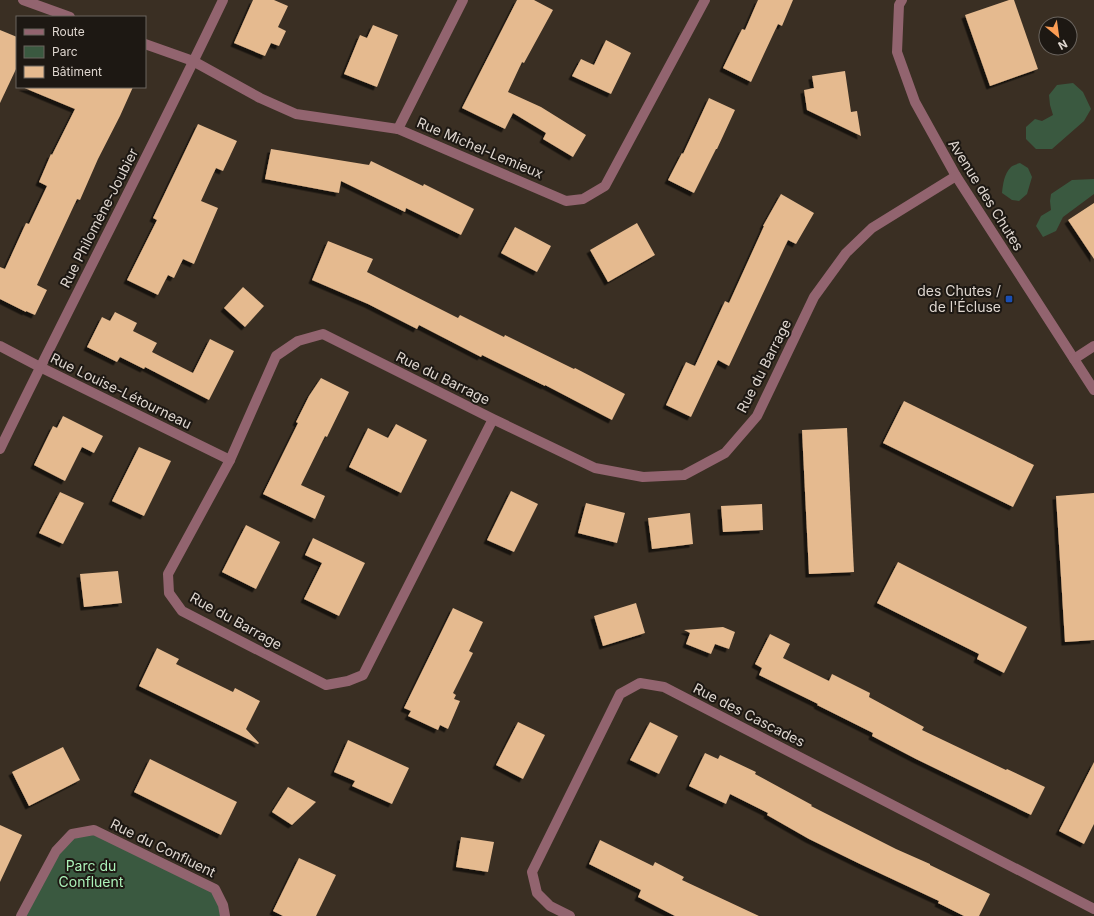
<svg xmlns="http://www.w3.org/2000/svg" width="1094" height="916" font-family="Inter,sans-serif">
<defs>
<filter id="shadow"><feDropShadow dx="-3.5" dy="3.5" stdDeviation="0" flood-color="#0009"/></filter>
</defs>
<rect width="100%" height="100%" fill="#3a2f23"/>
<g fill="#3a5940">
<path d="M 1073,83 L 1083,92 L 1091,109 L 1084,121 L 1052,149 L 1036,149 L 1026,139 L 1026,127 L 1035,119 L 1042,121 L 1053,115 L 1050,105 L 1049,95 L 1057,85 Z"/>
<path d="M 1020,163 L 1028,168 L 1032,177 L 1027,194 L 1019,201 L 1012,200 L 1002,193 C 1003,184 1004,174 1011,167 C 1013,165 1017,164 1020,163 Z"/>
<path d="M 1094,179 L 1094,194 L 1063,217 L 1056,231 L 1043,237 L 1036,226 L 1041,216 L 1051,210 L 1050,201 L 1051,194 L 1072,180 Z"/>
<path d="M 94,830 L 215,889 L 225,916 L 21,916 L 72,834 Z"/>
</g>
<g fill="#e5ba8f" filter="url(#shadow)">
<path d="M 253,0 L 274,0 L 288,6 L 278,27 L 286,31 L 279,46 L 271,43 L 265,56 L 234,43 Z"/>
<path d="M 517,0 L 534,0 L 553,10 L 524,63 L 522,62 L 508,92 L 541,107 L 586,135 L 573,157 L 543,139 L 546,133 L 513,113 L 505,129 L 462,108 Z"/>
<path d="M 758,0 L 793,0 L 782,26 L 778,24 L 751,82 L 723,68 L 742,29 L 745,30 Z"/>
<path d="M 1009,0 L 1014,0 L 1038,69 L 990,86 L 965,15 Z"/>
<path d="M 373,25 L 398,35 L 377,87 L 344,74 L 360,35 L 367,38 Z"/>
<path d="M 0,30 L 17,37 L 17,67 L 0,103 Z"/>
<path d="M 606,40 L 631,53 L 611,94 L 572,76 L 581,59 L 594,65 Z"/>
<path d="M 845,71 L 851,112 L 857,111 L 861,136 L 807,110 L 804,90 L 814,88 L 812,76 Z"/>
<path d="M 22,87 L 133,87 L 120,116 L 98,159 L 80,200 L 77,199 L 37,285 L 47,290 L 35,315 L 26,311 L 26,312 L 0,299 L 0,267 L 5,269 L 26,223 L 29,224 L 47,186 L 39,182 L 51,154 L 52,155 L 75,109 Z"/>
<path d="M 709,98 L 735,110 L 717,149 L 716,149 L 694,193 L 668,180 L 682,153 L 683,154 Z"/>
<path d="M 198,124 L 237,141 L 223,171 L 216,168 L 201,201 L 218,208 L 194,264 L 183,259 L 174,278 L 168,275 L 158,295 L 127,280 L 157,220 L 153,218 Z"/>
<path d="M 271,149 L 369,165 L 371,161 L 423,186 L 424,184 L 474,209 L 461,235 L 406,208 L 405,212 L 341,181 L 339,193 L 265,179 Z"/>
<path d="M 781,194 L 814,213 L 796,244 L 788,240 L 729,366 L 718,360 L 691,417 L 666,405 L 686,362 L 695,366 L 725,301 L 729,303 L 764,226 L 763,226 Z"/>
<path d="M 1094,203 L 1094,259 L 1068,220 Z"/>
<path d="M 637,223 L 655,255 L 608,282 L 590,250 Z"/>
<path d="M 515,227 L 551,246 L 537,272 L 501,253 Z"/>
<path d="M 328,241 L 373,259 L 367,272 L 458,318 L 460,315 L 504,337 L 505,335 L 574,369 L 575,368 L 625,394 L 612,420 L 545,385 L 545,386 L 482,355 L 481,357 L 419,325 L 417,329 L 368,304 L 312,280 Z"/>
<path d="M 243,287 L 264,306 L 245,327 L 224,308 Z"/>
<path d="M 115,312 L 137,323 L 133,331 L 157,343 L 152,352 L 193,373 L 210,339 L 234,351 L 209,400 L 145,367 L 144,369 L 120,357 L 117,362 L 87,347 L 102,317 L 110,321 Z"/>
<path d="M 321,378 L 349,392 L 327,437 L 325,436 L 301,485 L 325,496 L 315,519 L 263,494 L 298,423 L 296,422 L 309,396 Z"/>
<path d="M 904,401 L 1034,465 L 1013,507 L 883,443 Z"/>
<path d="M 63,416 L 103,436 L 94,453 L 82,447 L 65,481 L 34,465 L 53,426 L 57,428 Z"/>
<path d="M 396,424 L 427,440 L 401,493 L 349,467 L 368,428 L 388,438 Z"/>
<path d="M 847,428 L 854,572 L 809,574 L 802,430 Z"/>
<path d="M 139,447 L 171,461 L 144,516 L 112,501 Z"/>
<path d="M 511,491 L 538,504 L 514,552 L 487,540 Z"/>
<path d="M 60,492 L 84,503 L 63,544 L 39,533 Z"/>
<path d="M 1094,493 L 1094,640 L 1065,642 L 1056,496 Z"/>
<path d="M 586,503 L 625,513 L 617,543 L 578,533 Z"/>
<path d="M 762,504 L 763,530 L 723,532 L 721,506 Z"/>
<path d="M 690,513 L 693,544 L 652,549 L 648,518 Z"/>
<path d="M 246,525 L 280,542 L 256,589 L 222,572 Z"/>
<path d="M 313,538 L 365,563 L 339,616 L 304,599 L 322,563 L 305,555 Z"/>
<path d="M 898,562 L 1027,627 L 1004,673 L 977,659 L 979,654 L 877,603 Z"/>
<path d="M 118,571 L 122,603 L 84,607 L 80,574 Z"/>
<path d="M 636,603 L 645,633 L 603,646 L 594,616 Z"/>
<path d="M 453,608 L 483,622 L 469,651 L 473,653 L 453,693 L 456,695 L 454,699 L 460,701 L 448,729 L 440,725 L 438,730 L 408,716 L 411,711 L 404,708 Z"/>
<path d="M 723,627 L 735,632 L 729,649 L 715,644 L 711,654 L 686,644 L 690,633 L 684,630 Z"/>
<path d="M 770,634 L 790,644 L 783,658 L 829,681 L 832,674 L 870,693 L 869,697 L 924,727 L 922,730 L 1006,770 L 1007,769 L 1045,787 L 1031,815 L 916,759 L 872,736 L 873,733 L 817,705 L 818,704 L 759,675 L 762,668 L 755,664 Z"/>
<path d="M 157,648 L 179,659 L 176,664 L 233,692 L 235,688 L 260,701 L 246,729 L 259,743 L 258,744 L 139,686 Z"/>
<path d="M 518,722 L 545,735 L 523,779 L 496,765 Z"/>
<path d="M 650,722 L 678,736 L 659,774 L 630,760 Z"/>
<path d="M 348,740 L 409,768 L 392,804 L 352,786 L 355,781 L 334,772 Z"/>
<path d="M 63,747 L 80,780 L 29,806 L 12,772 Z"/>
<path d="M 705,753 L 718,759 L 720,755 L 756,772 L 755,774 L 812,805 L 811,806 L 896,849 L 930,864 L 930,865 L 990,894 L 979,916 L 964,916 L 938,903 L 939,901 L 860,864 L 809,839 L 767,815 L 768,813 L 730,794 L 726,804 L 689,786 Z"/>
<path d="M 150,759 L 237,802 L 221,835 L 134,792 Z"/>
<path d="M 1094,762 L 1094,824 L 1084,844 L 1059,831 Z"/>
<path d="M 288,787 L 316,802 L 292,825 L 272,812 Z"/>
<path d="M 0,825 L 22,835 L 0,882 Z"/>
<path d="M 461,837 L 494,842 L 488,872 L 456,867 Z"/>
<path d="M 600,840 L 653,866 L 655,862 L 684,877 L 682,880 L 759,916 L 675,916 L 638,897 L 641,890 L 589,864 Z"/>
<path d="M 299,858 L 336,875 L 316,916 L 283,916 L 273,911 Z"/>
</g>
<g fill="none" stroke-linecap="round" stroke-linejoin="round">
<g stroke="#92646f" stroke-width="10">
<path d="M 23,0 L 70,17"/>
<path d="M 902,0 L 899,5 L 897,52 L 915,102 L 956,176 L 1094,390"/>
<path d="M 145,44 L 193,61 L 260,98 L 296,114 L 398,129 L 566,201 L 583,199 L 605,186 L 705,0"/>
<path d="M 398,129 L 463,0"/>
<path d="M 0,346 L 40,367 L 230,460"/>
<path d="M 1074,359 L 1094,346"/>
<path d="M 493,419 L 363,675 L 348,681 L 326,685 L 182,611 L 169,593 L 168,574 L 230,460 L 276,356 L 298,341 L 323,334 L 493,419 L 595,468 L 643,477 L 684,475 L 725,453 L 757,416 L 814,297 L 846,253 L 872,228 L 956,176"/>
<path d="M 0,449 C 73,299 151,151 223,0"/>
<path d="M 21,916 L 56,851 L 72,834 L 94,830 L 215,889 L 223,905 L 225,916"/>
<path d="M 570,916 L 550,906 L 537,893 L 532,872 L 620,694 L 640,683 L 664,687 L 1094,909"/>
</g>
</g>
<rect fill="#1a4fb4" stroke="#1d1813" stroke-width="1.5" x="1005" y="295" width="8" height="8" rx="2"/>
<g text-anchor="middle" stroke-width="4" stroke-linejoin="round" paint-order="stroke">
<g font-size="14" fill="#ded6cf" stroke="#1d1813">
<text transform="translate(480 148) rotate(23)" y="5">Rue Michel-Lemieux</text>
<text transform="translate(986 195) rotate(58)" y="5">Avenue des Chutes</text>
<text transform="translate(99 218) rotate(-63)" y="5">Rue Philomène-Joubier</text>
<text transform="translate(764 366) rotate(-63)" y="5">Rue du Barrage</text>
<text transform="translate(443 378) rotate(26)" y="5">Rue du Barrage</text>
<text transform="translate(121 391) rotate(26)" y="5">Rue Louise-Létourneau</text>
<text transform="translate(236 621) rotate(29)" y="5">Rue du Barrage</text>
<text transform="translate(749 715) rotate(27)" y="5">Rue des Cascades</text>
<text transform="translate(163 848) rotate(26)" y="5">Rue du Confluent</text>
</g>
<g font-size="14" fill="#ded6cf" stroke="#1d1813" text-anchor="end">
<text x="1001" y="296">des Chutes /<tspan x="1001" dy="16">de l'Écluse</tspan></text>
</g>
<g font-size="14" fill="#acf2b9" stroke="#1d1813">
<text x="91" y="871">Parc du<tspan x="91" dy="16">Confluent</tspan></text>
</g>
</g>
<rect x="16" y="16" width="130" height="72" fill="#1d1813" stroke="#6a645e"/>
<rect x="24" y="29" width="20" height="6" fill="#92646f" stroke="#6a645e"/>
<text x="52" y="36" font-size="12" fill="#ded6cf">Route</text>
<rect x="24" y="46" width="20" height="12" fill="#3a5940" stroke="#6a645e"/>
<text x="52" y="56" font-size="12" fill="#ded6cf">Parc</text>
<rect x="24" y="66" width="20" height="12" fill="#e5ba8f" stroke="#6a645e"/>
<text x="52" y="76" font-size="12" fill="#ded6cf">Bâtiment</text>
<g transform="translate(1058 36) rotate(151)"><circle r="19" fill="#1d1813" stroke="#6a645e"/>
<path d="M0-3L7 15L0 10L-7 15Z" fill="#fc9d54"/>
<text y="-6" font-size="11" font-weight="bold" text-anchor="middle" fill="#ded6cf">N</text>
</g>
</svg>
